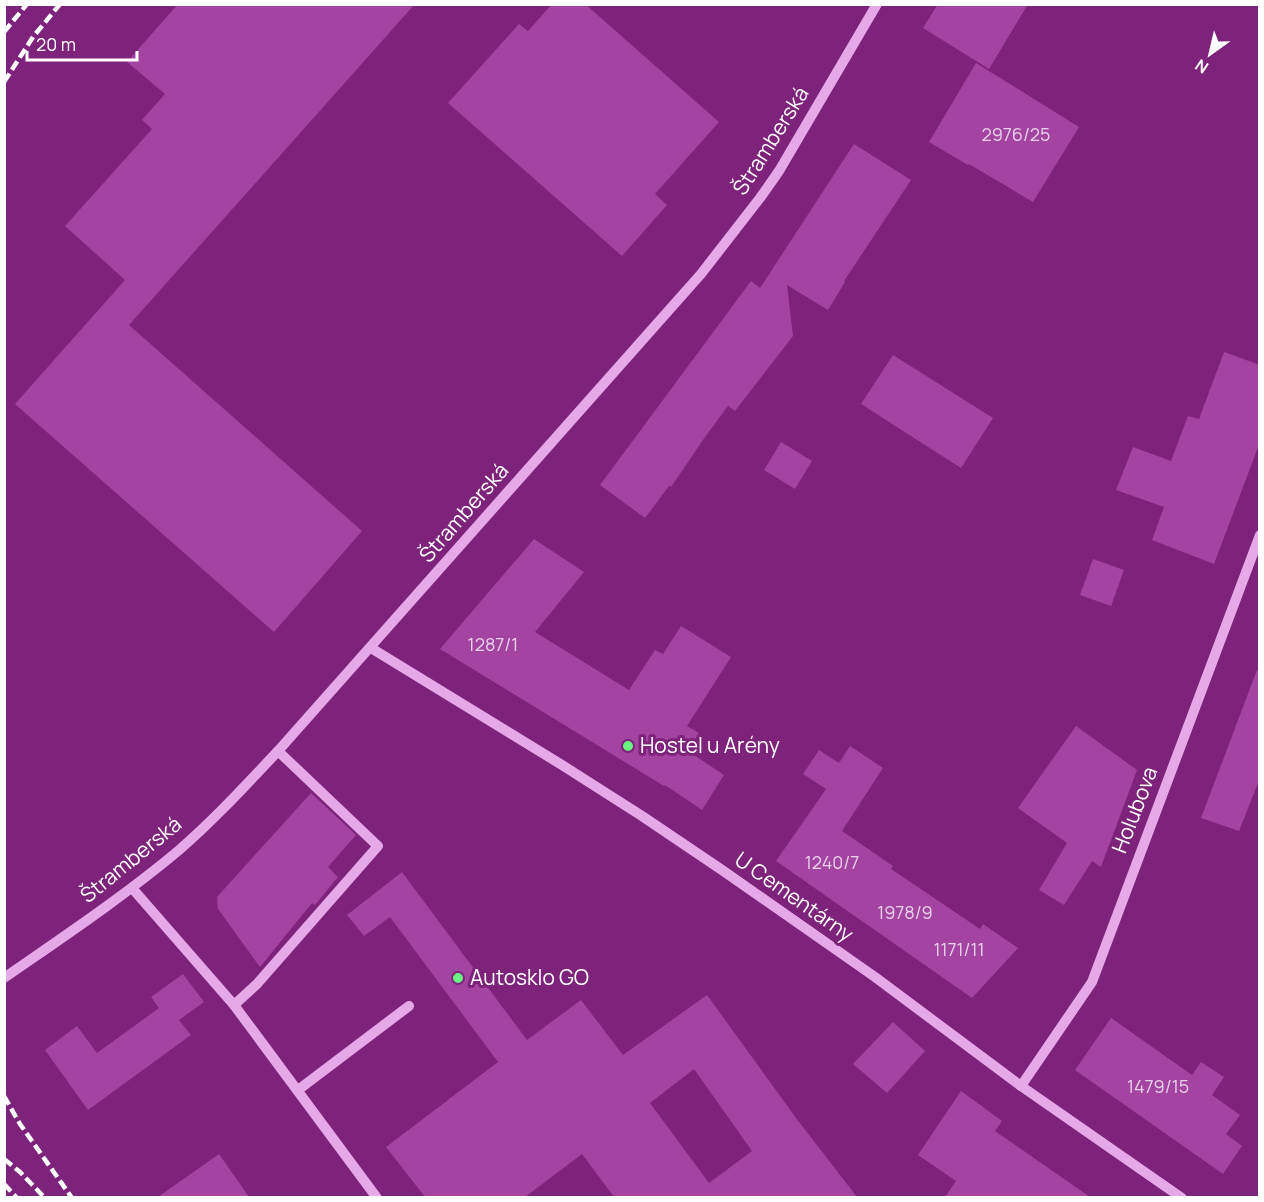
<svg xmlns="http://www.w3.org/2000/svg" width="1264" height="1202" font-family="Manrope,sans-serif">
<rect width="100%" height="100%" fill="#7e237c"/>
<g fill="#a343a2" fill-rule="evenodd">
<path d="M 178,4 L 415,4 L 129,325 L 362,531 L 274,632 L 15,404 L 125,280 L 65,226 L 152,129 L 142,120 L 165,94 L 127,62 Z"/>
<path d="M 552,4 L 585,4 L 719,122 L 655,194 L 667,205 L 622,256 L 448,103 L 519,24 L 528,31 Z"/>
<path d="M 938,4 L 1028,4 L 989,69 L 923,28 Z"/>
<path d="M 976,63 L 1079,127 L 1033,202 L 969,164 L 968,165 L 929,142 Z"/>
<path d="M 854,144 L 911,180 L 844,281 L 845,282 L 828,310 L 787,285 L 793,336 L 735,411 L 728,406 L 705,437 L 671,487 L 669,486 L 645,518 L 600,485 L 751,281 L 760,288 Z"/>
<path d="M 1224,352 L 1260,365 L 1260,442 L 1214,564 L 1152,540 L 1164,507 L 1116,490 L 1133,447 L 1171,461 L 1188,416 L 1199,419 Z"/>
<path d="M 893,355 L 993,418 L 961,468 L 861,404 Z"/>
<path d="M 781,442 L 812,461 L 795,489 L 764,470 Z"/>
<path d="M 534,539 L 584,572 L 535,632 L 629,690 L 655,650 L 663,654 L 681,626 L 731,657 L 687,726 L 699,733 L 688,751 L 724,775 L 702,810 L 665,785 L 664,786 L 440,649 Z"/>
<path d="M 1093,559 L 1124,570 L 1111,606 L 1080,595 Z"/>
<path d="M 1257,670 L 1260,670 L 1260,778 L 1239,831 L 1201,818 Z"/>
<path d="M 1076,726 L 1137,770 L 1101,867 L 1092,861 L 1064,905 L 1039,890 L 1067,843 L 1018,808 Z"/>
<path d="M 850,746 L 883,768 L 842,831 L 893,866 L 891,869 L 980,929 L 983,924 L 1018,948 L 972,998 L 776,861 L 826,789 L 803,774 L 819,750 L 839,763 Z"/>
<path d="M 311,793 L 356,835 L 328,867 L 338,877 L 315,905 L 312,903 L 260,967 L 218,909 L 217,897 Z"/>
<path d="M 402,872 L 527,1040 L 581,1000 L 623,1055 L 707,995 L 796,1118 L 857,1197 L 614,1197 L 582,1154 L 525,1197 L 425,1197 L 386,1147 L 498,1062 L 390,917 L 364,936 L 347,915 ZM 694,1069 L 752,1151 L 709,1183 L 650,1103 Z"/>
<path d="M 183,974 L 204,1002 L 179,1020 L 191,1035 L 88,1110 L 45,1050 L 77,1026 L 97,1053 L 159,1008 L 151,997 Z"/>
<path d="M 1111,1018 L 1192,1075 L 1201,1062 L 1224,1077 L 1212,1095 L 1240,1115 L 1226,1134 L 1242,1146 L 1223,1174 L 1075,1070 Z"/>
<path d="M 893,1022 L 925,1051 L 887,1093 L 853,1064 Z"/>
<path d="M 961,1091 L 1002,1121 L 995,1131 L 1090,1197 L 945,1197 L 956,1181 L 918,1155 Z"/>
<path d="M 219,1154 L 249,1197 L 158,1197 Z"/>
</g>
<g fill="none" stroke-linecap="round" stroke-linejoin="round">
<g stroke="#e6a8e6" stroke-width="10">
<path d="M 371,648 L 562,765 L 642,816 L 722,870 L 875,977 L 1021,1086 L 1182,1198"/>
<path d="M 132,888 L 234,1005 L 377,1198"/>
<path d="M 4,978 C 63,937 123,897 178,851 C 214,820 246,785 278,751 L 701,274 L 760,198 L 779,171 L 877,4"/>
<path d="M 234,1005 L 257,984 L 378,846 L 278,751"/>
<path d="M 1021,1086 L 1092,982 L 1260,535"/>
<path d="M 298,1090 L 409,1006"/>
</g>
<g stroke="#fff" stroke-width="4.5" stroke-dasharray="10 4.5" stroke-linecap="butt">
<path d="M 4,32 L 27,4"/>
<path d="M 4,82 L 33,37 L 60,4"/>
<path d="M 4,1096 L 20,1124 L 72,1198"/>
<path d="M 4,1159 L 20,1172 L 45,1198"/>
<path d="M 4,1184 L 17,1198"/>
</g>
</g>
<g fill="#6af282" stroke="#7e237c" stroke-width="2">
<circle cx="628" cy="746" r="6"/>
<circle cx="458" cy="978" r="6"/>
</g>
<g text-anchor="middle" stroke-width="6" stroke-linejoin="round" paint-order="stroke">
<g font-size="18" fill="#e8d0e8">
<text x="1016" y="141">2976/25</text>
<text x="493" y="651">1287/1</text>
<text x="832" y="869">1240/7</text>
<text x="905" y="919">1978/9</text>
<text x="959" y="956">1171/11</text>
<text x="1158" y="1093">1479/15</text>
</g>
<g font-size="21" fill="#fff" stroke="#7e237c">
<text transform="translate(771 141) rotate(-58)" y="7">Štramberská</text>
<text transform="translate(464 513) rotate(-49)" y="7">Štramberská</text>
<text transform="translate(1135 810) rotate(-69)" y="7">Holubova</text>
<text transform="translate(131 860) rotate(-39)" y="7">Štramberská</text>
<text transform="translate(794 897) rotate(35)" y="7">U Cementárny</text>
</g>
<g font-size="21" fill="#fff" stroke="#7e237c" text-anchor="start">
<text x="640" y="753">Hostel u Arény</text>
<text x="470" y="985">Autosklo GO</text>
</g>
</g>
<rect width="1264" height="1202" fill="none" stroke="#ffffff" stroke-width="12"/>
<g transform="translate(1210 54) rotate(214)" stroke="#7e237c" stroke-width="4.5" paint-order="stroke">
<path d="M0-4.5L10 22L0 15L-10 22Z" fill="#ffffff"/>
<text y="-9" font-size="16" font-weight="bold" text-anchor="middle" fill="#ffffff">N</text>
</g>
<path d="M27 51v9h110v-9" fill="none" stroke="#ffffff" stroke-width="3"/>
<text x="36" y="51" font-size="18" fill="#ffffff" stroke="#7e237c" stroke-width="4.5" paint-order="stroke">20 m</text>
</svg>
